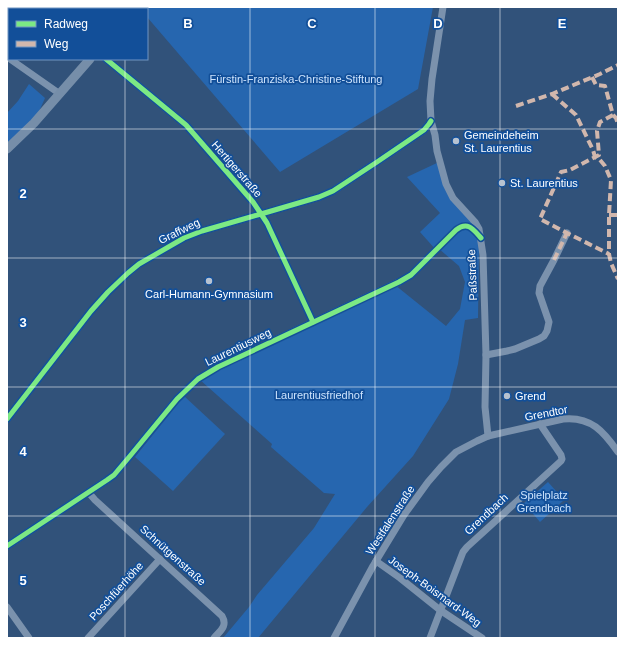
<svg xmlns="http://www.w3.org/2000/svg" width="625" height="645" font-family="Helvetica,sans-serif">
<rect width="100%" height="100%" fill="#31527a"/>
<g fill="#2666af">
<path d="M 146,7 L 433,7 L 418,89 L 280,172 L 147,17 L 147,9 L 144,9 Z"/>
<path d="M 29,84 L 45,98 L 34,123 L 7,148 L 7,113 L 18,101 Z"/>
<path d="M 439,162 L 445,184 L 477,226 L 463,226 L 477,233 L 479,246 L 478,318 L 465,320 L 458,364 L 449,399 L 413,456 L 367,507 L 258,638 L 223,638 L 249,607 L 257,595 L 314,528 L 335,494 L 324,493 L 271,447 L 272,444 L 199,379 L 395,285 L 446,326 L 460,309 L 465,282 L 459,266 L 438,248 L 436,250 L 420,232 L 440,213 L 407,177 Z"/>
<path d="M 184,396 L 225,434 L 173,491 L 135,457 Z"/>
<path d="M 548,482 L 564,500 L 540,522 L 524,503 Z"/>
</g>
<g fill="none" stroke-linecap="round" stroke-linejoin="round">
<g stroke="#7b92ad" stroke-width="7">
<path d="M 443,7 L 432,79 L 430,101 L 431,121 L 435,135 L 437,151 L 446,184 L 453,198 L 475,222 L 479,229 L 483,255 L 486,355 L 485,407 L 488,436"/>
<path d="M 10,59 L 60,94"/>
<path d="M 106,59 L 186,125 L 253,202 L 267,223 L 313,322"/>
<path d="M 486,355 L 507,351 L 515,349 L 539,339 L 544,336 L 547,331 L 549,322 L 539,293 L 540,286 L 554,260 L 567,233"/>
<path d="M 7,419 L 91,311 L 108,292 L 128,273 L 139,264 L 184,238 L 202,231 L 261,214 L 319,197 L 333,191 L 377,162 L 424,130 L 429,124 L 431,121"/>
<path d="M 89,493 L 95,500 L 222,616 C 228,626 220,631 214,638"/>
<path d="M 7,546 L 107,480 L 114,475 L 130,456 L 177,399 L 198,379 L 218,367 L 399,282 L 411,275 L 456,230 C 468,221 473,229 481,238"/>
<path d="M 376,561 L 400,578 L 440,610 L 482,638"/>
<path d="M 7,607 L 29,638"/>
<path d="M 88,638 L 160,559"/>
<path d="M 334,638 L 373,566 L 404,515 L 428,482 L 441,467 L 456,452 L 477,441 L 488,436 L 563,419 C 591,416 604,432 618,452"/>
<path d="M 430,638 L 463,552 L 467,547 L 561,461 L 562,459 L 561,455 L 540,424"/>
</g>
<g stroke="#768ea9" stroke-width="9">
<path d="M 132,9 L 134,7"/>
<path d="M 7,149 L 34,123 L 90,59"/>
</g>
<g stroke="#d1b7ad" stroke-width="4" stroke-dasharray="8 4" stroke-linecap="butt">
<path d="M 592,77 L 596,85 L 605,86 L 613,115 L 600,122 L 597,131 L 599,155 L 570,170 L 561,172 L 540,219 L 567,233 L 609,254"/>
<path d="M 552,94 L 576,115 L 593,150 L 595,157 L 600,160 L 605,166 L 611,180 L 609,215 L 609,254 L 611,263 L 618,279"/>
<path d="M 516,106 L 552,94 L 600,74 L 618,65"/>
<path d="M 613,115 L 616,118 L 618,124"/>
<path d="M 609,215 L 618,215"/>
<path d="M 554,260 L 567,233"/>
</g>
<g stroke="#124f99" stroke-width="8">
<g id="cycleway">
<path d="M 106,59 L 186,125 L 253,202 L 267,223 L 313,322"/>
<path d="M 7,419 L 91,311 L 108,292 L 128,273 L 139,264 L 184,238 L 202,231 L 261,214 L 319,197 L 333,191 L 377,162 L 424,130 L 429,124 L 431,121"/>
<path d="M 7,546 L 107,480 L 114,475 L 130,456 L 177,399 L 198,379 L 218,367 L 399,282 L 411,275 L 456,230 C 468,221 473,229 481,238"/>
</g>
</g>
<use href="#cycleway" stroke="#7ce984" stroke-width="5"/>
</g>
<path fill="none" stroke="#fff" stroke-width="1" stroke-opacity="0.55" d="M 125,7 L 125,9M 250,7 L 250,638M 375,7 L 375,638M 500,7 L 500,638M 125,59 L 125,638M 7,129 L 618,129M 7,258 L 618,258M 7,387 L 618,387M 7,516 L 618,516"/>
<g fill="#b7c2d0" stroke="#124f99" stroke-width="1.5">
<circle cx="456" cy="141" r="4"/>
<circle cx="502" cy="183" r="4"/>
<circle cx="209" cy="281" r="4"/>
<circle cx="507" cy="396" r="4"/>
</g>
<g text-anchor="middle" stroke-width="3.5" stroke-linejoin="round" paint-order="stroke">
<g font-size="11" fill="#cce3fd" stroke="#124f99">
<text x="296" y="83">Fürstin-Franziska-Christine-Stiftung</text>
<text x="319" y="399">Laurentiusfriedhof</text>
<text x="544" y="499">Spielplatz<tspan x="544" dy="13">Grendbach</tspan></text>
</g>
<g font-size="11" fill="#fff" stroke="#124f99" text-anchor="start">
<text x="464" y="139">Gemeindeheim<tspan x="464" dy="13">St. Laurentius</tspan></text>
<text x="510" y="187">St. Laurentius</text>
<text x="209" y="298" text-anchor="middle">Carl-Humann-Gymnasium</text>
<text x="515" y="400">Grend</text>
</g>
<g font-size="11" fill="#fff" stroke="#124f99">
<text transform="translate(237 169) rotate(49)" y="4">Hertigerstraße</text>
<text transform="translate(179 231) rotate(-26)" y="4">Graffweg</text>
<text transform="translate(472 275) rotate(-92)" y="4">Paßstraße</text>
<text transform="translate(238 347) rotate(-26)" y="4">Laurentiusweg</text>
<text transform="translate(546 413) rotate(-11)" y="4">Grendtor</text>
<text transform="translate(486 514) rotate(-43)" y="4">Grendbach</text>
<text transform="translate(390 520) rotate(-57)" y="4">Westfalenstraße</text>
<text transform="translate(173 555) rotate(42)" y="4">Schnütgenstraße</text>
<text transform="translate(116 591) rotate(-48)" y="4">Poschfüerhöhe</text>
<text transform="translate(435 591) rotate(36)" y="4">Joseph-Boismard-Weg</text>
</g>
</g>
<g font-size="13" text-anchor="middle" font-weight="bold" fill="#fff" stroke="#124f99" stroke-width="3.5" stroke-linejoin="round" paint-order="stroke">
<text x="188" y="28">B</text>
<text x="312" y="28">C</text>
<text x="438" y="28">D</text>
<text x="562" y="28">E</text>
<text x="23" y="198">2</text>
<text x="23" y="327">3</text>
<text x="23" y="456">4</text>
<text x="23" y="585">5</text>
</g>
<rect width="625" height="645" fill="none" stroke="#ffffff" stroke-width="16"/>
<rect x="8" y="8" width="140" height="52" fill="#124f99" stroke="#7195c2"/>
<rect x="16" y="21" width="20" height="6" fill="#7ce984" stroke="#7195c2"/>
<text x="44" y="28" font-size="12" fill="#ffffff">Radweg</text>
<rect x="16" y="41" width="20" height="6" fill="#d1b7ad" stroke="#7195c2"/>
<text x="44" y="48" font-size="12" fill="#ffffff">Weg</text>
</svg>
